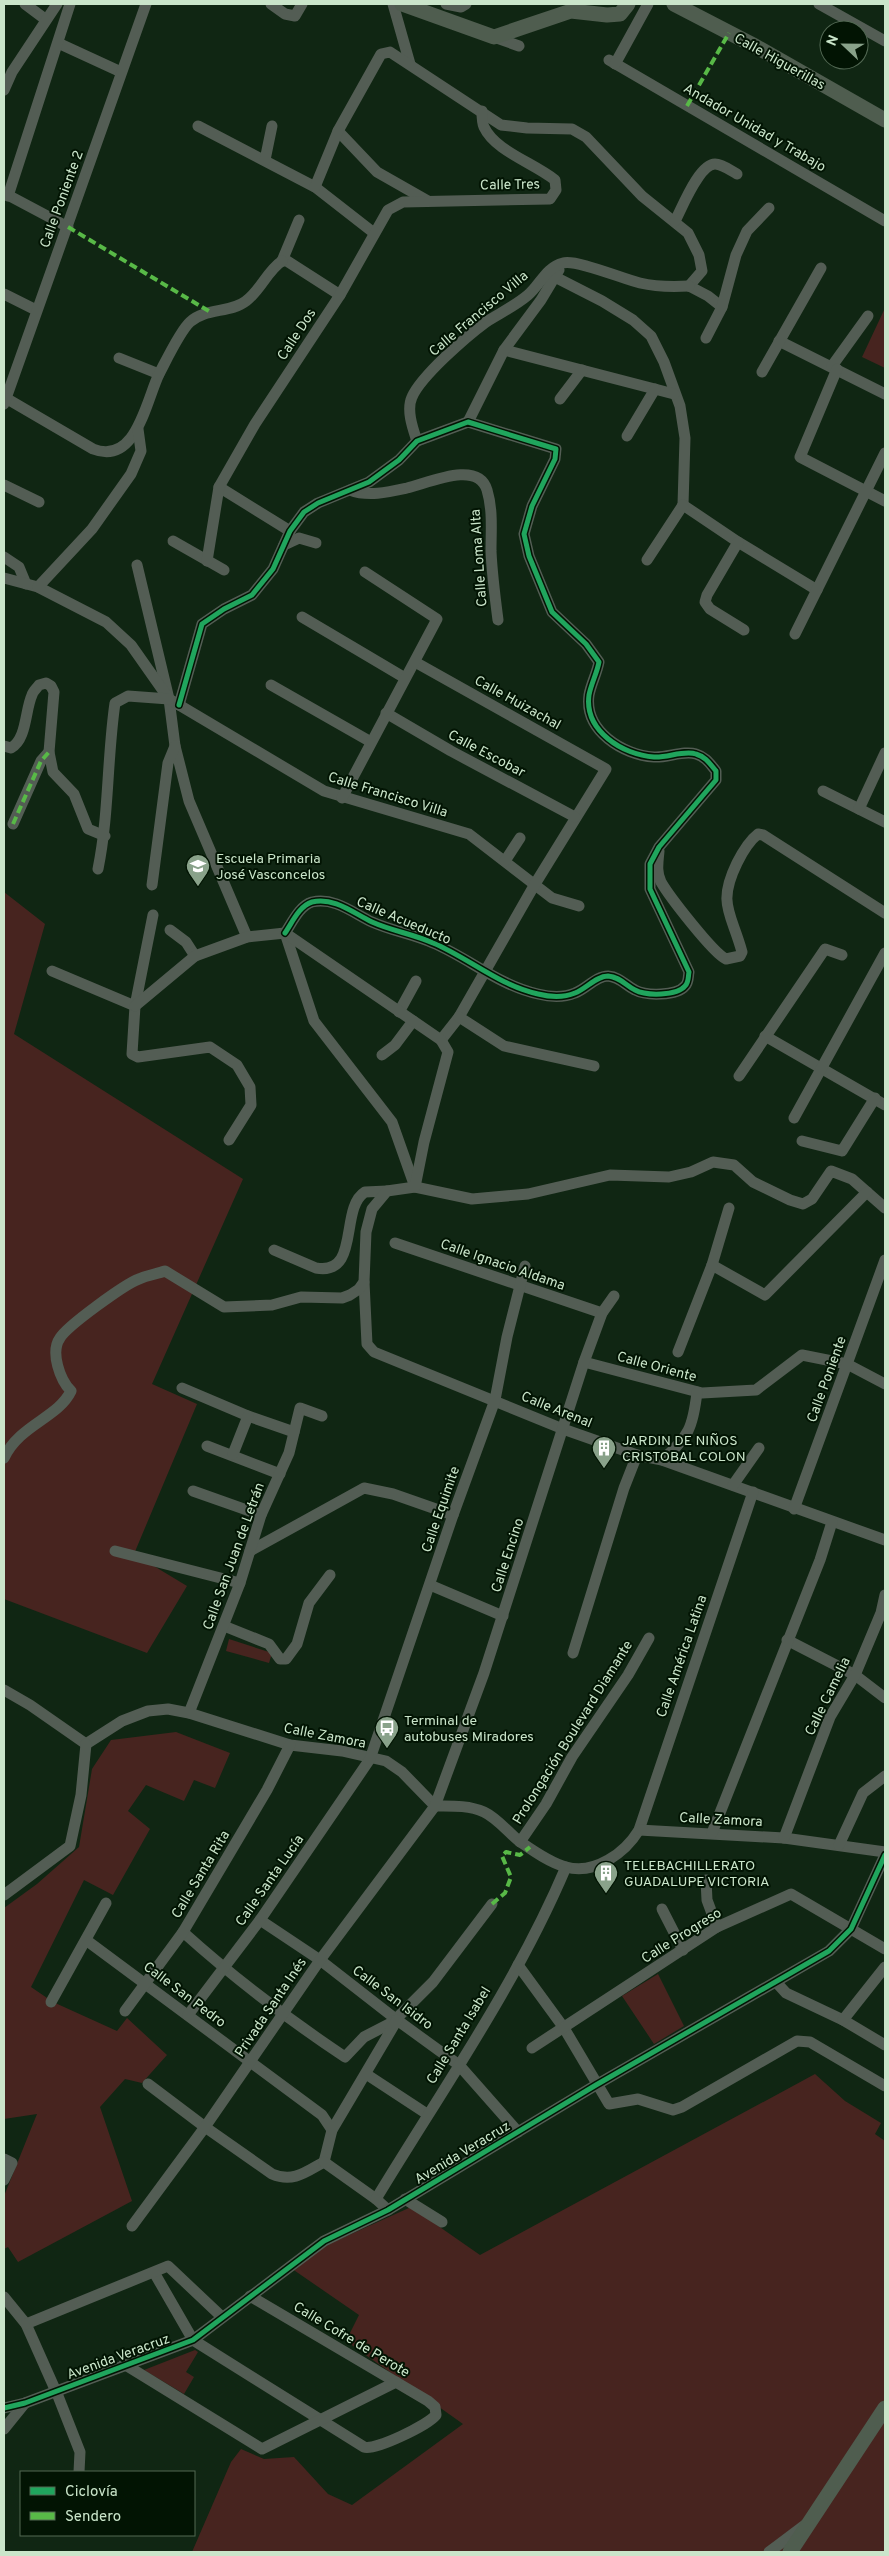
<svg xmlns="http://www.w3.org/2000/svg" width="889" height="2556" font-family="Overpass,sans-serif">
<rect width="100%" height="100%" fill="#102613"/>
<g fill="#47241f">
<path d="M 885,308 L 885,368 L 862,357 Z"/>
<path d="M 4,892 L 45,924 L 14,1034 L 243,1179 L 152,1384 L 197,1404 L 134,1554 L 187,1586 L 147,1653 L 4,1599 Z"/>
<path d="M 229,1639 L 272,1653 L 269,1663 L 226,1651 Z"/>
<path d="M 176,1732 L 230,1753 L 215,1788 L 194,1780 L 184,1801 L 146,1785 L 128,1811 L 150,1829 L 113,1895 L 84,1880 L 31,1987 L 53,2002 L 117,2031 L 127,2018 L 167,2055 L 142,2083 L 125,2079 L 100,2107 L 132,2201 L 18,2262 L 8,2247 L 4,2249 L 4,2196 L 37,2114 L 4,2119 L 4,1908 L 37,1884 L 79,1847 L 92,1769 L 111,1740 Z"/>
<path d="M 658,1974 L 684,2026 L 654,2044 L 622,1996 Z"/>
<path d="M 815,2074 L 845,2101 L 881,2123 L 875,2134 L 885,2141 L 885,2552 L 192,2552 L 231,2462 L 241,2449 L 264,2459 L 294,2457 L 328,2494 L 352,2505 L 463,2424 L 346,2341 L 359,2315 L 285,2264 L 411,2207 L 480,2255 Z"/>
<path d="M 195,2350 L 198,2352 L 186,2372 L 194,2377 L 184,2394 L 144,2370 Z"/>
</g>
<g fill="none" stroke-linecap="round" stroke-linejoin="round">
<g stroke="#535d54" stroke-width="11">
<path d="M 25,4 L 45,19"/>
<path d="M 271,4 L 285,14 L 295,16 L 302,4"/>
<path d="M 393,4 L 410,64"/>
<path d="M 446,4 L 461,7 L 466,4"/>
<path d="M 819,4 L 885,41"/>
<path d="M 494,37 L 519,46"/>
<path d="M 58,43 L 121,72"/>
<path d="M 609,60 L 885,221"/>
<path d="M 615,64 L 648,4"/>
<path d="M 4,90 L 12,72 L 57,4"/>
<path d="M 198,126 L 315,187 L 374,233"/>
<path d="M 338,131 L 377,172 L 428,201"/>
<path d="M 265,160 L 272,126"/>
<path d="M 315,187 L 338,131 L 381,54 L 390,52 L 501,125 L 527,128 L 572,129 L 586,137 L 642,196 L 688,233 L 699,255 L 702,271 L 689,286"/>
<path d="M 4,193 L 68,227"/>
<path d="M 8,196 L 70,4"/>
<path d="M 675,221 C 682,208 699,164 715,164 C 722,164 730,170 737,174"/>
<path d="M 282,261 L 287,261 L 340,295"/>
<path d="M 282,261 L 299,220"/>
<path d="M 555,277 L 602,301 L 633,320 L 651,336 L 664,362 L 680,406 L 685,438 L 683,505"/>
<path d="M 689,286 L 708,296 L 722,307"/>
<path d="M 4,294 L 36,310"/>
<path d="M 706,338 L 722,307 L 736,255 L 747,231 L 769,208"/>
<path d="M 779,341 L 885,394"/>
<path d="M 504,350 L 674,394"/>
<path d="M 119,358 L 159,374"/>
<path d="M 832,366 L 868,316"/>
<path d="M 837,369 L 800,457 L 885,501"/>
<path d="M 762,372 L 821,268"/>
<path d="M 4,397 L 93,449 C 136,466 146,401 159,374 C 166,361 180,331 190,322 C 205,308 231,313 246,301 C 261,290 267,271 282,261"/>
<path d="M 560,399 L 582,370"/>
<path d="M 4,404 L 146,4"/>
<path d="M 468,422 L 504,350 L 541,300 L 559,270"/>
<path d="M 627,436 L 655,389"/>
<path d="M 417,441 C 413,429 406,410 412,397 C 421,376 467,336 486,322 C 500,313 515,306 528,295 C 540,285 546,267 563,263 C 576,259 623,279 640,283 C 657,287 672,287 689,286"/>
<path d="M 4,485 L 39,502"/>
<path d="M 219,487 L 290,531"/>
<path d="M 350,490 C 368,497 389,492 407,488 C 426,484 478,459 487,490 C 493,510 491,530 491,551 C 492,574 495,597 498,620"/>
<path d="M 683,505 L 738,542 L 817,590"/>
<path d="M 173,541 L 224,570"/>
<path d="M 738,542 L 707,595 L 705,602 L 710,609 L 744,630"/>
<path d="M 284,545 L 299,538 L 316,543"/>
<path d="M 4,557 L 19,567 L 26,584"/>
<path d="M 647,560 L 683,505"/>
<path d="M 207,561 L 219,487 L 255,424 L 340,295 L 388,210 L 403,202 L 550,199 L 556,190 L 555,180 C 534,163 495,151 484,127 C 482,123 482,116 482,111"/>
<path d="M 137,565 L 169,699 L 175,746 L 189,801 L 247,937"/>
<path d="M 4,578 L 38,587 L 106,622 L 131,645 L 169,699 L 324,791 L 469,834 L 552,898 L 579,906"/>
<path d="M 38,587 L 92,529 L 131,474 L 141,451 L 138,429"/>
<path d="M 302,617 L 405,678"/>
<path d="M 795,634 L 885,453"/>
<path d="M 415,662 L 606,769 L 535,884 L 459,1017 L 441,1040"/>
<path d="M 271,685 L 371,742"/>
<path d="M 179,705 L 202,624 L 224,609 L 252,595 L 273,569 L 290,531 L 304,512 L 318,503 L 369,482 L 399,460 L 417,441 L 468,422 L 556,449 L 555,459 L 532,506 L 524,534 L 529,556 L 552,612 L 586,644 L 599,662 C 597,673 591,684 589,695 C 584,731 623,755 654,757 C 667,758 684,750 696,754 C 706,757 710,764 716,771 L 716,780 L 659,847 L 650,864 L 650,889 L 689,972 C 688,977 689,982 685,986 C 677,996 646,996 635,990 C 625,985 620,977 608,976 C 596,976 586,989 575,993 C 563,998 550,997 538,994 C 498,985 469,958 433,943 C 413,934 392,931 372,922 C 353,913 335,897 312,902 C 299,906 292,923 285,933"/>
<path d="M 386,713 L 451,751 L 575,817"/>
<path d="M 4,746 L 11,748 C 27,739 25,710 32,695 C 33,691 37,688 39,685 L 46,683 L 51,686 L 54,692 L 49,752 L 53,772 L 74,794 L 88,829 L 105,836"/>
<path d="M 823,791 L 885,822"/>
<path d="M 342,798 L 437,619 L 365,572"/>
<path d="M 859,809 L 885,753"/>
<path d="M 13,824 L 41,761 L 49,752"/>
<path d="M 659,851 C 658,862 656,872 661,882 C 669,896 713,953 726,959 L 740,956 L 742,952 C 731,912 717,904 737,863 C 742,853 749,841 758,834 L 763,835 L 885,913"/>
<path d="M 505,861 L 520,838"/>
<path d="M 98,869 C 109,815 107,758 115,703 L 128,696 L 169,699"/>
<path d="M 152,885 L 168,763 L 175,746"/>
<path d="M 153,915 L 135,1006 L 132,1054 L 138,1057 L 210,1047 L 237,1065 L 250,1087 L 251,1105 L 229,1140"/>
<path d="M 170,930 L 186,942 L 195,956"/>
<path d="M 285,933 L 314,1021 L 392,1122 L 415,1187 L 472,1199 L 528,1194 L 610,1175 L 669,1177 L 691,1172 L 713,1162 L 734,1165 L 753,1182 L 790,1200 L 803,1204 L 812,1199 L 831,1171 L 852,1179 L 885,1208"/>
<path d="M 52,971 L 135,1006"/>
<path d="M 135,1006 L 195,956 L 247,937 L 285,933"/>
<path d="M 399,1012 L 416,981"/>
<path d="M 459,1017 L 504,1046 L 594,1066"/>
<path d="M 765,1036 L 885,1105"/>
<path d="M 382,1055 L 395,1045 L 413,1021"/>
<path d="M 739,1076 L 825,949 L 842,955"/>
<path d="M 794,1118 L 885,953"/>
<path d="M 802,1141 L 842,1151 L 875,1098"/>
<path d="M 395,1243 L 602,1313"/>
<path d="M 274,1250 L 316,1268 C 361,1276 339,1208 365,1192 L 387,1191"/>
<path d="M 712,1265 L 765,1295 L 867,1192"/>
<path d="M 364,1282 L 367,1344 L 374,1352 L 563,1429 L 637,1455 L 662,1460 L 885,1540"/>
<path d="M 678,1352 L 712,1265 L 729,1208"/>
<path d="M 584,1362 L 702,1393 L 756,1390 L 802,1355 L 847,1364 L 885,1384"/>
<path d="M 182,1388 L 248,1416 L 294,1432"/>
<path d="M 207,1446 L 280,1474"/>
<path d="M 233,1454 L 248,1416"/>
<path d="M 4,1458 C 19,1425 58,1418 71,1391 C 60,1380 50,1352 60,1338 C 67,1326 125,1284 139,1279 C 147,1275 157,1274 165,1271 L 224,1307 L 272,1305 L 301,1297 L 342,1298 L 350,1295 L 359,1289 L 364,1282 L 366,1232 L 372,1209 L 387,1191 L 415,1187 L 424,1142 L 448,1052 L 441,1040 L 285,933"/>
<path d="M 662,1460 C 689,1437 693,1427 697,1392"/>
<path d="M 733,1485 L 759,1448"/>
<path d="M 193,1491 L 261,1515"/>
<path d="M 794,1509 L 885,1260"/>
<path d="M 115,1551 L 240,1583"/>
<path d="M 250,1551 L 364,1488 L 393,1494 L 453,1515"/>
<path d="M 430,1585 L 503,1616"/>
<path d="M 224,1626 L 269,1644 L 280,1659 L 286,1659 L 297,1644 L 309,1603 L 330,1575"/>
<path d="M 787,1640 L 855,1675 L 885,1698"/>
<path d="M 573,1653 L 624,1488 L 637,1455"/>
<path d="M 4,1690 L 30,1705 L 86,1744"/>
<path d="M 189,1713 L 240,1583 L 261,1515 L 289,1453 L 300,1408 L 322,1416"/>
<path d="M 86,1744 L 122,1721 L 148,1711 L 168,1709 L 189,1713 L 290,1745 L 342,1751 L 386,1761 L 402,1772 L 435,1806 C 450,1806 469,1805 484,1812 C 497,1818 508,1832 519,1841 C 532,1850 550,1863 566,1867 C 595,1875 625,1853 639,1830 L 753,1492"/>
<path d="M 639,1830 L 784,1838 L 885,1852"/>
<path d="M 712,1833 L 820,1560 L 832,1522"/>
<path d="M 784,1838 L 830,1717 L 855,1675 L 881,1613 L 885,1595"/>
<path d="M 520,1842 L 546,1804 L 572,1757 L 628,1675 L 649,1638"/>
<path d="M 839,1845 L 863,1793 L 885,1776"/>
<path d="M 706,1880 L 707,1900 L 717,1927"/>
<path d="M 4,1895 L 70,1846 L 81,1795 L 86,1744"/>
<path d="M 662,1909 L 683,1950"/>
<path d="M 260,1920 L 320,1960 L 397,2020 L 459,2065 L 518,2132"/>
<path d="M 183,1932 C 234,1978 288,2019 345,2057 L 364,2037 L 397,2020"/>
<path d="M 86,1940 L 322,2115 L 332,2130"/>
<path d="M 518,1965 L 564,2028 L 609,2104 L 638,2099 L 673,2110 L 682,2107 L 797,2041 L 810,2042 L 885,2086"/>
<path d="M 776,1982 L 786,1993 L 843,2020 L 885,2045"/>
<path d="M 51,2002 L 106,1903"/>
<path d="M 125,2011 L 183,1932 L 267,1790 L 290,1745"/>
<path d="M 188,2015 L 260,1920 L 370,1759 L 453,1515 L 495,1400 L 507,1337 L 525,1266"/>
<path d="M 397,2018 L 433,1982 L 492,1904"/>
<path d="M 843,2020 L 885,1967"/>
<path d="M 532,2048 L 717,1927 L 791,1894 L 885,1949"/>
<path d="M 366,2074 L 427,2114"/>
<path d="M 148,2084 L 205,2127 L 272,2174 C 293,2183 306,2172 324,2162"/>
<path d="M 4,2159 L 12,2163 L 4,2180"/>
<path d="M 324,2162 L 332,2130 L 397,2020"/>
<path d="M 324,2162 L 376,2199"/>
<path d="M 405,2199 L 442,2222"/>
<path d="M 388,2210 L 376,2199 C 442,2090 516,1985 566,1867"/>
<path d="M 132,2226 L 205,2127 L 320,1960 L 435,1806 L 484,1673 L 584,1362 L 602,1313 L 614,1296"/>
<path d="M 155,2274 L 193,2340 L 364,2447 C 375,2451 428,2425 436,2415 L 435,2407 L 428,2401 L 250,2296"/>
<path d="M 4,2297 L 26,2324 L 58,2396 L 80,2452 L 79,2472"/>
<path d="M 26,2324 L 168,2266 L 222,2317"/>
<path d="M 124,2364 L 262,2449 L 396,2382"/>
<path d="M 4,2408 L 25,2403 L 193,2340 L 324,2241 L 388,2210 L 596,2085 L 829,1951 L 851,1929 L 885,1855"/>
<path d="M 4,2429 L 25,2403"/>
<path d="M 769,2552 L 805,2525"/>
</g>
<g stroke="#4f5d4f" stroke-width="15">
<path d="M 402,4 L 494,37 L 571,11 L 607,15 L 620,14 L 628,4"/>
<path d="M 674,4 L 755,46 L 885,120"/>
<path d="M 790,2552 L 885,2408"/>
</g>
<g stroke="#58b947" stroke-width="4" stroke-dasharray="8 4" stroke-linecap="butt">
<path d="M 687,106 L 729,33"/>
<path d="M 68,227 L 212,313"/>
<path d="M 13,824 L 41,761 L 49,752"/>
<path d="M 492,1904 L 505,1893 L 511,1877 L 502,1856 L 506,1852 L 520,1855 L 530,1847"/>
</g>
<g stroke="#021403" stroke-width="8">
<g id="cycleway">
<path d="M 179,705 L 202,624 L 224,609 L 252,595 L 273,569 L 290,531 L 304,512 L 318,503 L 369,482 L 399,460 L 417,441 L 468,422 L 556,449 L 555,459 L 532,506 L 524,534 L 529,556 L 552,612 L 586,644 L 599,662 C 597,673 591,684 589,695 C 584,731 623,755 654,757 C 667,758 684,750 696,754 C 706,757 710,764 716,771 L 716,780 L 659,847 L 650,864 L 650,889 L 689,972 C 688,977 689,982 685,986 C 677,996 646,996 635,990 C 625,985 620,977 608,976 C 596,976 586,989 575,993 C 563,998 550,997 538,994 C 498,985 469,958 433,943 C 413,934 392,931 372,922 C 353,913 335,897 312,902 C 299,906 292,923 285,933"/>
<path d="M 4,2408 L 25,2403 L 193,2340 L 324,2241 L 388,2210 L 596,2085 L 829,1951 L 851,1929 L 885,1855"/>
</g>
</g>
<use href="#cycleway" stroke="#20a55d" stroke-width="5"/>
</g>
<defs>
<g id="school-pin" transform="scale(1.25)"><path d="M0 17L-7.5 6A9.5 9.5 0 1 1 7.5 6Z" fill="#89a28a" stroke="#021403"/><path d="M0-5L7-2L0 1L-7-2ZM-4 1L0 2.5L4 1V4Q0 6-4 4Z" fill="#fff"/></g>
<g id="building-pin" transform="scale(1.25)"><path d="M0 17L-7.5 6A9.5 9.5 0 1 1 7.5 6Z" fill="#89a28a" stroke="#021403"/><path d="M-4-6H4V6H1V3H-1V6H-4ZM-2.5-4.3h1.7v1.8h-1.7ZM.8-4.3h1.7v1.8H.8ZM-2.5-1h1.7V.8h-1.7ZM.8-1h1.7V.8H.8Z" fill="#fff"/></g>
<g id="bus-pin" transform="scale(1.25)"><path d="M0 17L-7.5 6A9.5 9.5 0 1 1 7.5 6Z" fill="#89a28a" stroke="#021403"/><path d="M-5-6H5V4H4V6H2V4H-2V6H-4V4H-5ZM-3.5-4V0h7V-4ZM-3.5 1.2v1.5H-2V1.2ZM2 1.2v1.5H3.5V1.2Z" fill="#fff"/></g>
</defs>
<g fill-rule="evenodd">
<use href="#school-pin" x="198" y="866"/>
<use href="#building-pin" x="604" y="1448"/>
<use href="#bus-pin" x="387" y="1728"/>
<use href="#building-pin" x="606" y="1873"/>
</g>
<g text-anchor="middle" stroke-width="4" stroke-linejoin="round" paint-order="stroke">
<g font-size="14" fill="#cae5ca" stroke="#021403">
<text transform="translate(780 61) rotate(29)" y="5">Calle Higuerillas</text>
<text transform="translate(755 127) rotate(30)" y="5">Andador Unidad y Trabajo</text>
<text transform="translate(510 184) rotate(-1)" y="5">Calle Tres</text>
<text transform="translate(61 199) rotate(-70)" y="5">Calle Poniente 2</text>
<text transform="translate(478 313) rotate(-40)" y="5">Calle Francisco Villa</text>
<text transform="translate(296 334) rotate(-57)" y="5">Calle Dos</text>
<text transform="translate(478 558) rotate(-94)" y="5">Calle Loma Alta</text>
<text transform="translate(518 702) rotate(29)" y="5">Calle Huizachal</text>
<text transform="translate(487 753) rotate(28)" y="5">Calle Escobar</text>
<text transform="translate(388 794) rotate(17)" y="5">Calle Francisco Villa</text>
<text transform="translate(404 920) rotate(23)" y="5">Calle Acueducto</text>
<text transform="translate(503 1264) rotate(19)" y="5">Calle Ignacio Aldama</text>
<text transform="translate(657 1366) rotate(15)" y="5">Calle Oriente</text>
<text transform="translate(826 1379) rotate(-70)" y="5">Calle Poniente</text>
<text transform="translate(557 1409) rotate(22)" y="5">Calle Arenal</text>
<text transform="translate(440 1509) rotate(-71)" y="5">Calle Equimite</text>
<text transform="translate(507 1555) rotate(-72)" y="5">Calle Encino</text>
<text transform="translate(233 1556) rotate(-70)" y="5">Calle San Juan de Letrán</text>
<text transform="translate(681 1656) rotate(-71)" y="5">Calle América Latina</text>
<text transform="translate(827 1696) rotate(-64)" y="5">Calle Camelia</text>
<text transform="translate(572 1732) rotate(-58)" y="5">Prolongación Boulevard Diamante</text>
<text transform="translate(325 1735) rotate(11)" y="5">Calle Zamora</text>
<text transform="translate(721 1819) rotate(3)" y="5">Calle Zamora</text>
<text transform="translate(200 1874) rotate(-59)" y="5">Calle Santa Rita</text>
<text transform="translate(269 1880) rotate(-55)" y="5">Calle Santa Lucía</text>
<text transform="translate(681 1935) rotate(-32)" y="5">Calle Progreso</text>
<text transform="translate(185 1994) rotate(37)" y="5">Calle San Pedro</text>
<text transform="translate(393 1997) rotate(37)" y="5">Calle San Isidro</text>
<text transform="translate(270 2007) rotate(-56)" y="5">Privada Santa Inés</text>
<text transform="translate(458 2035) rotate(-59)" y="5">Calle Santa Isabel</text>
<text transform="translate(462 2152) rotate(-31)" y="5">Avenida Veracruz</text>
<text transform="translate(352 2339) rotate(31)" y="5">Calle Cofre de Perote</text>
<text transform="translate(118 2356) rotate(-20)" y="5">Avenida Veracruz</text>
</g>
<g font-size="14" fill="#cae5ca" stroke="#021403" text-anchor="start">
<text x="216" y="863">Escuela Primaria<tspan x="216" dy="16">José Vasconcelos</tspan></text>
<text x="622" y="1445">JARDIN DE NIÑOS<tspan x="622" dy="16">CRISTOBAL COLON</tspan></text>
<text x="404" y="1725">Terminal de<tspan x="404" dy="16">autobuses Miradores</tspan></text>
<text x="624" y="1870">TELEBACHILLERATO<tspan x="624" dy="16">GUADALUPE VICTORIA</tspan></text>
</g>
</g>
<rect width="889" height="2556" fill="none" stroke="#cae5ca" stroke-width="10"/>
<rect x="20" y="2471" width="175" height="65" fill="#021403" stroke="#526853"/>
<rect x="30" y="2487" width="25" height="8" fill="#20a55d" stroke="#526853"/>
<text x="65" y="2496" font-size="15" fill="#cae5ca">Ciclovía</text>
<rect x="30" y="2512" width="25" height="8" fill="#58b947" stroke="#526853"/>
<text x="65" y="2521" font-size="15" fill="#cae5ca">Sendero</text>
<g transform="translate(844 45) rotate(292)"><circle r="24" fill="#021403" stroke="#526853"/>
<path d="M0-4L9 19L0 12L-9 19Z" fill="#89a28a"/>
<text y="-8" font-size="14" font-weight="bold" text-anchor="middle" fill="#cae5ca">N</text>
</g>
</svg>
